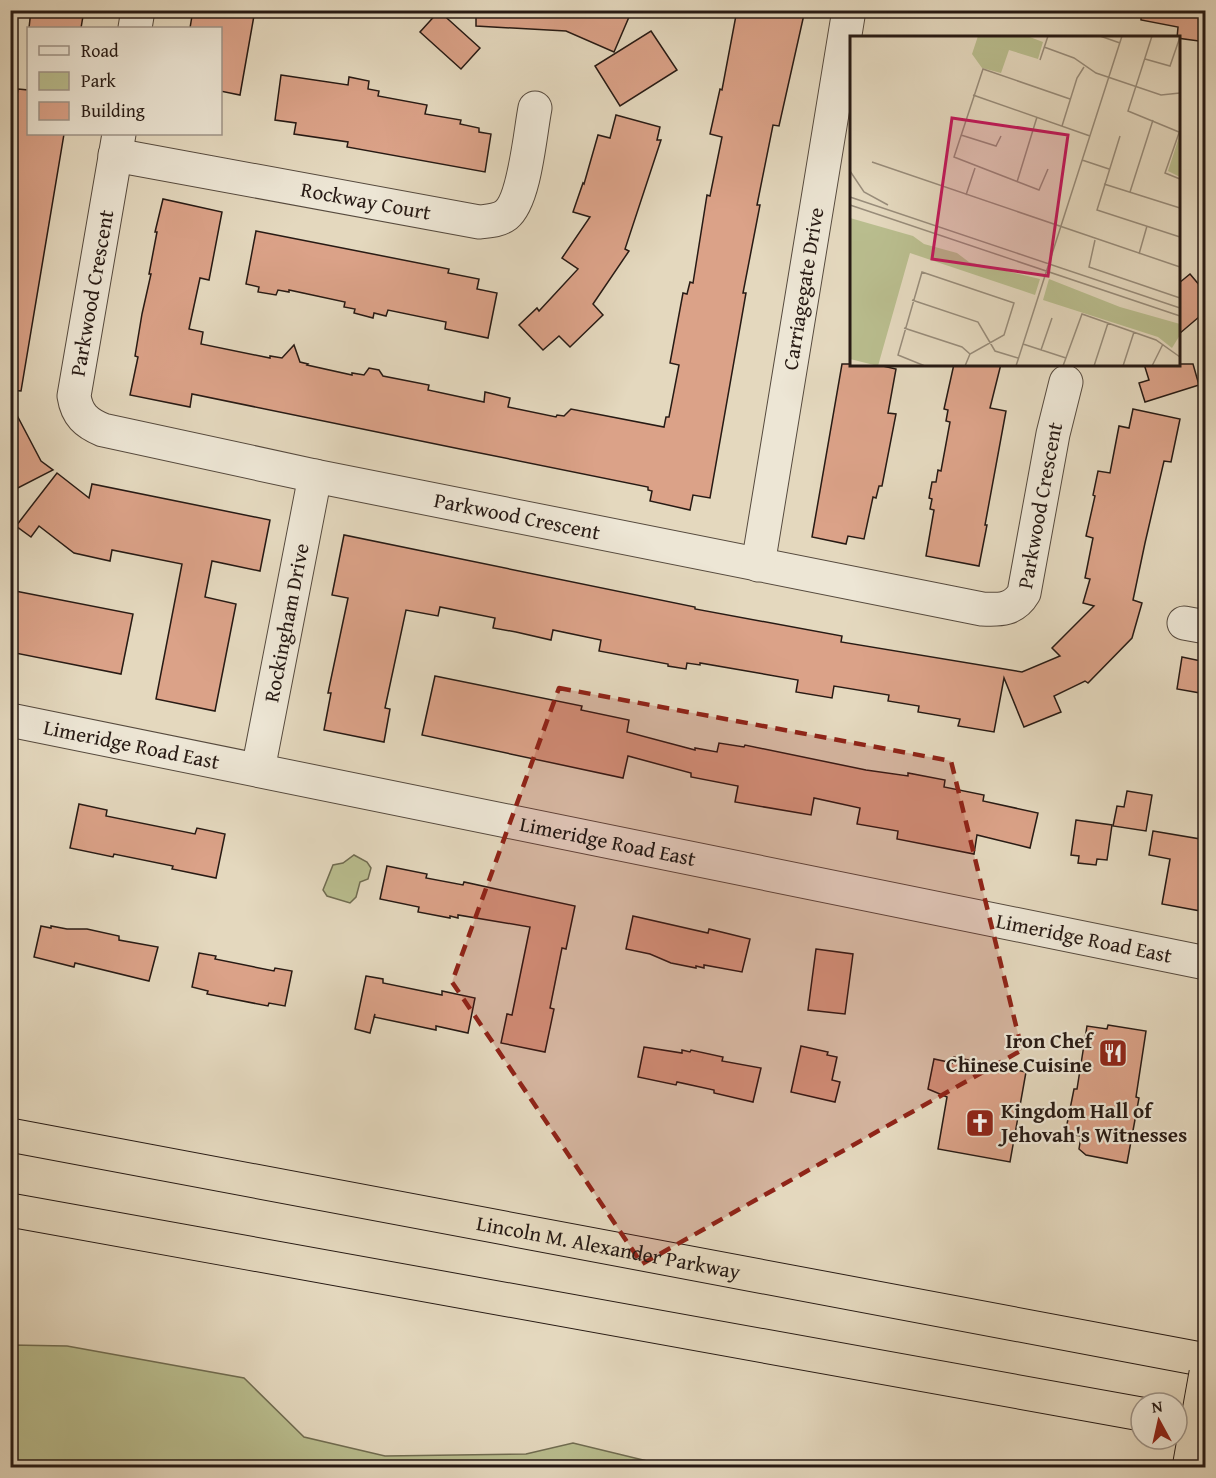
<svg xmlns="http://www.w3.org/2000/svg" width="1216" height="1478" font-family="'Gentium Book Plus',serif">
<rect width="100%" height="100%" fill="#e4d8be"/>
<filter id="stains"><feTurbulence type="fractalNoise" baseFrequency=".00333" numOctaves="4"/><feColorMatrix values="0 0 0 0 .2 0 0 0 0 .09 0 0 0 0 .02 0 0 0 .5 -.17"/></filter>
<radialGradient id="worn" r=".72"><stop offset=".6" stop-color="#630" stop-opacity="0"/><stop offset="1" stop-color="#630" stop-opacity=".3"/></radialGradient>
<g fill="#b9bd8e" stroke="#706c51" stroke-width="1.5">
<path d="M 354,855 L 367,862 L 371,868 L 368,879 L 360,882 L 356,897 L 350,903 L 327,896 L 323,890 L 333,865 L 343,863 Z"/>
<path d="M 11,1345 L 67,1346 L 244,1378 L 304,1437 L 385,1456 L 526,1454 L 573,1443 L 672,1467 L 11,1467 Z"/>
</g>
<g fill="#dba288" stroke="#271a14" stroke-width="1.5">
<path d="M 31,10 L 84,10 L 81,28 L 29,28 Z"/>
<path d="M 193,10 L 255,10 L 240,95 L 220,91 L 220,28 L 190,28 Z"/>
<path d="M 476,10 L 632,10 L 614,52 L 566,31 L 476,26 Z"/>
<path d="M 737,10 L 805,10 L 779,126 L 773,125 L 757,205 L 760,205 L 743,293 L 746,293 L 710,498 L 693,495 L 690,510 L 650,501 L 652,491 L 648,490 L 648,487 L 460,449 L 192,394 L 190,407 L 130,395 L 138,357 L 135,356 L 142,314 L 151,274 L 149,274 L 157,232 L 155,232 L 163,199 L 222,212 L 209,280 L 200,278 L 189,329 L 203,332 L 201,344 L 270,358 L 270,356 L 282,358 L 294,345 L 300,362 L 308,364 L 307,365 L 352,375 L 352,373 L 364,375 L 369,368 L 379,370 L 383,376 L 429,385 L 428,390 L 484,402 L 485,392 L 510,398 L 508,407 L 556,417 L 557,415 L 564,416 L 571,409 L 664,427 L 666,417 L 669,417 L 679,365 L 670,363 L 683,293 L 687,294 L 690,282 L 693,283 L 707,195 L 710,196 L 722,137 L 710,134 L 720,89 L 722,90 Z"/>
<path d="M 1141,10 L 1206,10 L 1206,42 L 1177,38 L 1178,27 L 1141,20 Z"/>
<path d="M 439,11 L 480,48 L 461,69 L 420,32 Z"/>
<path d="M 651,31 L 677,70 L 620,106 L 595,66 Z"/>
<path d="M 281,75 L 348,85 L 349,77 L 369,81 L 368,89 L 379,91 L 378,96 L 427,105 L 425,114 L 461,120 L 460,124 L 479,128 L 479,132 L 491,134 L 485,172 L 347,147 L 348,142 L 294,134 L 296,123 L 275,120 Z"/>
<path d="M 18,89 L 28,90 L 28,134 L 64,134 L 21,391 L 10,390 L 10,137 Z"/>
<path d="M 616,115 L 660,127 L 657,140 L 661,140 L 625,249 L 629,251 L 593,304 L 603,315 L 570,347 L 559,336 L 543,350 L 519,325 L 537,308 L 539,311 L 578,269 L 562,258 L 590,217 L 573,212 L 583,183 L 584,184 L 598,135 L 610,138 Z"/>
<path d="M 256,231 L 449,269 L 448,273 L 479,279 L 477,289 L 497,293 L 488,338 L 445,329 L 446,322 L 388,310 L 386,316 L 374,313 L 373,318 L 354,313 L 355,309 L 344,307 L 345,302 L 289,290 L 289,292 L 278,290 L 276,295 L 258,292 L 259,287 L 246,284 Z"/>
<path d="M 1190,274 L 1206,293 L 1206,311 L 1179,334 L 1179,283 Z"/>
<path d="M 842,364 L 874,364 L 896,369 L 888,413 L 896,414 L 882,486 L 879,486 L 876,498 L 873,497 L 864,539 L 848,536 L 846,544 L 812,537 Z"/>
<path d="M 954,364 L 1001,364 L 990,408 L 1006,411 L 985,525 L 987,525 L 979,566 L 926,556 L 934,510 L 930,509 L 932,499 L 929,498 L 932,482 L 936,482 L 938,470 L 941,471 L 950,422 L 946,421 L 948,410 L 944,409 Z"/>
<path d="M 1144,364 L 1193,364 L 1199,385 L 1145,402 L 1139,383 L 1149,380 Z"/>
<path d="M 10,402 L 41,461 L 53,470 L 10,492 Z"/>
<path d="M 1133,409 L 1180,419 L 1171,462 L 1164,461 L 1145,543 L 1133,600 L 1142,603 L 1132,638 L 1088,683 L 1085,681 L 1054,696 L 1061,712 L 1024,727 L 1004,678 L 994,732 L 958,726 L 960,719 L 918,712 L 919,706 L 888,701 L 889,695 L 834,686 L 832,698 L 796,692 L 798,680 L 700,663 L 700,665 L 687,663 L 686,669 L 668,666 L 668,664 L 599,651 L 601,640 L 553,630 L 551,640 L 516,632 L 493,628 L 495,618 L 440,607 L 438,616 L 406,610 L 385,708 L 390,709 L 384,742 L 324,730 L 331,693 L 328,693 L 348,598 L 332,595 L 344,535 L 695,607 L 695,609 L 842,636 L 841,642 L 1022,672 L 1060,656 L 1052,648 L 1094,606 L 1083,603 L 1090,579 L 1085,578 L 1093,538 L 1086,536 L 1095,496 L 1093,495 L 1098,471 L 1110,473 L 1119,426 L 1129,428 Z"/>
<path d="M 57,473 L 89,498 L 92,484 L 270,520 L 260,571 L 212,561 L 205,597 L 236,604 L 215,711 L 156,699 L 182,564 L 112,550 L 110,561 L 74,553 L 39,526 L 31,537 L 16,526 Z"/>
<path d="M 10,590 L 133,614 L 121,674 L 10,652 Z"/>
<path d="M 1182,657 L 1206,662 L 1206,694 L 1177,689 Z"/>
<path d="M 435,676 L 582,706 L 581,710 L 629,720 L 627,732 L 695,750 L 695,748 L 717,752 L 719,743 L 744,747 L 745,745 L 866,770 L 908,776 L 908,773 L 945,780 L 944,787 L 984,795 L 983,801 L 1038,813 L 1030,848 L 977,835 L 974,854 L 897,839 L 898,831 L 857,824 L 860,808 L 814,798 L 811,815 L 735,802 L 738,786 L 691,777 L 691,773 L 628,756 L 623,778 L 422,735 Z"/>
<path d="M 1127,791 L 1152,795 L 1146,831 L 1113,826 L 1117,806 L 1124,807 Z"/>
<path d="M 79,804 L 107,810 L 106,816 L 195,834 L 197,828 L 225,834 L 216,878 L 172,869 L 173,866 L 114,854 L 113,857 L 70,848 Z"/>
<path d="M 1076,820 L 1112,825 L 1107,860 L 1097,859 L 1096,865 L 1078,863 L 1079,856 L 1071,855 Z"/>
<path d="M 1153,831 L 1206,840 L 1206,912 L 1162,904 L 1170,859 L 1149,855 Z"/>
<path d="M 387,866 L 427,874 L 426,878 L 463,885 L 464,882 L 575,906 L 566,949 L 562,948 L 550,1008 L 554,1009 L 545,1052 L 501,1043 L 507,1014 L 512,1015 L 530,927 L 458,915 L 458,918 L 450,916 L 450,918 L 418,912 L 419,907 L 380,899 Z"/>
<path d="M 633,916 L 708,933 L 709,929 L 750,939 L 742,972 L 704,965 L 704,968 L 696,966 L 696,968 L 671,963 L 650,954 L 626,949 Z"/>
<path d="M 41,926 L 51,928 L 51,926 L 67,929 L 87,929 L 119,936 L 119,940 L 158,947 L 149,981 L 75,963 L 74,967 L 34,957 Z"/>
<path d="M 816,949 L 853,954 L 845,1014 L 808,1010 Z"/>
<path d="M 199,953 L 216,956 L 215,959 L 274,971 L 275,968 L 292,971 L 285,1006 L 269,1003 L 268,1006 L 207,994 L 208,991 L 192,987 Z"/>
<path d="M 366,976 L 383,979 L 383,983 L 442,995 L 442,991 L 475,998 L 468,1033 L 436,1026 L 436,1030 L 374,1017 L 375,1014 L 370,1033 L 355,1029 Z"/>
<path d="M 1108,1025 L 1146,1031 L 1136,1097 L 1139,1098 L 1127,1163 L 1086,1155 L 1079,1149 L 1081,1136 L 1069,1134 L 1067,1124 L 1074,1089 L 1077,1089 L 1087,1026 L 1107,1029 Z"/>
<path d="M 801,1046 L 828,1052 L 827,1055 L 837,1057 L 832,1080 L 840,1082 L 835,1102 L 791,1092 Z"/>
<path d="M 644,1047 L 682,1053 L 682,1050 L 690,1052 L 691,1050 L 723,1057 L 722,1061 L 761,1068 L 753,1102 L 714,1093 L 714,1090 L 677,1082 L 676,1085 L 638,1077 Z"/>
<path d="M 954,1057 L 1026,1072 L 1010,1162 L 938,1149 L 947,1097 L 928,1089 L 934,1059 L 953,1063 Z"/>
</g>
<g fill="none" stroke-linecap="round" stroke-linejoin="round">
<g stroke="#564a3e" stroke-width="35">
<g id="minor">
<path d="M 135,28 L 138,10"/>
<path id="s1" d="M 119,134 L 74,396 C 77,415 86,423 103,430 L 315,476 L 982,609 C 1000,610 1014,610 1024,593 L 1053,434 L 1066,382"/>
<path id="s2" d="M 115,155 L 479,222 C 488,221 498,221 506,215 C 525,200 530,133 535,108"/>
<path id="s3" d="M 758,565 L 849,10"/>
<path d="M 1184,623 L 1206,627"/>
<path id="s4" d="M 10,720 L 1206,963"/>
<path id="s5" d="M 258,770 L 315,476"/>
</g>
</g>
<g stroke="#271a14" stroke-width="35">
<g id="highway">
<path id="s6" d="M 10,1135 L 1206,1360"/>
<path d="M 10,1210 L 1141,1414"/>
</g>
</g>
<use href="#minor" stroke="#ede6d5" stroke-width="33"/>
<use href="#highway" stroke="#e4d8be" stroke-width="33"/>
<g stroke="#271a14" stroke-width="35" stroke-linecap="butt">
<path id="major-bridge" d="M 1189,1468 L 1206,1373"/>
</g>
<use href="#major-bridge" stroke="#e4d8be" stroke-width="33"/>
</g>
<path fill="#8f2418" fill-opacity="0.2" stroke="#8f2418" stroke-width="4.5" stroke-dasharray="12 8" stroke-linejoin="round" d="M 559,688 L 951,761 L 1022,1050 L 642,1264 L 452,982 Z"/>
<defs>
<g id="restaurant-square" transform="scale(1.5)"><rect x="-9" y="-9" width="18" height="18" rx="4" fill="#8f2418" stroke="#ede6d5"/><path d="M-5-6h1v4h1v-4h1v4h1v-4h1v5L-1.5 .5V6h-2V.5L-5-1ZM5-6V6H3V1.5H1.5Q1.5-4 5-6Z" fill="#fff"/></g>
<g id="church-square" transform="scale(1.5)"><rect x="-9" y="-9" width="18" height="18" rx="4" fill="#8f2418" stroke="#ede6d5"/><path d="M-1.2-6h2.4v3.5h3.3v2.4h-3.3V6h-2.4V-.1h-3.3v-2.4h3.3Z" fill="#fff"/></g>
</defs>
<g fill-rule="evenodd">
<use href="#restaurant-square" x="1113" y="1053"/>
<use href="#church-square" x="980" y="1123"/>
</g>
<g text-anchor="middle" stroke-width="4.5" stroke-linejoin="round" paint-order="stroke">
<g font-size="21" fill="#271a14" stroke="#ede6d5">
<text dy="7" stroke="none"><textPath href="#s2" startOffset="255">Rockway Court</textPath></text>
<text dy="7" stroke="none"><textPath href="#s3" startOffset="280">Carriagegate Drive</textPath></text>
<text transform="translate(92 293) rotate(-80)" y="7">Parkwood Crescent</text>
<text dy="7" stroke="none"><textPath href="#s1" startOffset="1347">Parkwood Crescent</textPath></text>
<text dy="7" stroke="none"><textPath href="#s1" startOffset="736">Parkwood Crescent</textPath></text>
<text dy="7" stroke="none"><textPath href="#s5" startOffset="150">Rockingham Drive</textPath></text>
<text dy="7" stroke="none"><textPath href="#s4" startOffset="124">Limeridge Road East</textPath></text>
<text dy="7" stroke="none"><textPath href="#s4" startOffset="610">Limeridge Road East</textPath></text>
<text dy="7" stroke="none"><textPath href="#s4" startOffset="1096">Limeridge Road East</textPath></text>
<text dy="7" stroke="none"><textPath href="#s6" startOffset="609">Lincoln M. Alexander Parkway</textPath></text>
</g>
<g font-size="21" font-weight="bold" fill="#271a14" stroke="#ede6d5" text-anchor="end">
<text x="1092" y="1048">Iron Chef<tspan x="1092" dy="24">Chinese Cuisine</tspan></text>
<text x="1001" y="1118" text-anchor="start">Kingdom Hall of<tspan x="1001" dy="24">Jehovah's Witnesses</tspan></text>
</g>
</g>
<g transform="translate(850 36)">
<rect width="330" height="330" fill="#e4d8be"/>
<path d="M 128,0 L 177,0 L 193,6 L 188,23 L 159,14 L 151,37 L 132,32 L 122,18 ZM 330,98 L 330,141 L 318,135 ZM 0,182 L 63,200 L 74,208 L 107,217 L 119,226 L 190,243 L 185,259 L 60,217 L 28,330 L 0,323 ZM 199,243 L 270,271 L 330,288 L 330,299 L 322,312 L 308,301 L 193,264 Z" fill="#b9bd8e"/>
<path fill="none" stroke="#988c7a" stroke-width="1.5" d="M 250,0 L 270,7M 302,0 L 278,75 L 329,96M 194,11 L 224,22 L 246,37 L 311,59 L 330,57M 295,23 L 320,30 L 330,1M 190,24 L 198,0M 123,59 L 240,100M 212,90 L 227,42 L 234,31M 330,94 L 315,137 L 330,143M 111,99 L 146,110 L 151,100M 270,100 L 247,174 L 330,201M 232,124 L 259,133M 22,126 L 330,231M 198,133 L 189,154 L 104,121 L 133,33 L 220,63M 0,135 L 14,156 L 38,169M 167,146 L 187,81M 254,148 L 330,172M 280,156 L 303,84M 116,159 L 125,132M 0,161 L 330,272M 0,169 L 330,280M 245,204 L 239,231 L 330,262M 289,218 L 297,190M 62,264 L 128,286 L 145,315 L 168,322M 54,292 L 112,311 L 120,318M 173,308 L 216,322M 191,314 L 202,282M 75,330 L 48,319 L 72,236 L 164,267 L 154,299 L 120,318 L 115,330M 166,330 L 272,0M 213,330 L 232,278 L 306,304 L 330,321M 244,330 L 258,287M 273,330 L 284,296M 302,330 L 313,308"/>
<path fill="#c2185b" fill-opacity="0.15" stroke="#c2185b" stroke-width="3" d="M 102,82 L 218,99 L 198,240 L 82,223 Z"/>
<rect width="330" height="330" fill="none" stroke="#271a14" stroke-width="3"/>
</g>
<rect width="1216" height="1478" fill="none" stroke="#e4d8be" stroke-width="36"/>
<rect x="12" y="12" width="1192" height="1454" fill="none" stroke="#271a14" stroke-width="3"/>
<rect x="18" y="18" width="1180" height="1442" fill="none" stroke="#271a14" stroke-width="1.5"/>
<rect x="27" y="27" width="195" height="108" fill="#ede6d5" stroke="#9e9488" stroke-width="1.5"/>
<rect x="39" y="46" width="30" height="9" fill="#ede6d5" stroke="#9e9488" stroke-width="1.5"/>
<text x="81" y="57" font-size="18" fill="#271a14">Road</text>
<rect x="39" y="72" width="30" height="18" fill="#b9bd8e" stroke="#9e9488" stroke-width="1.5"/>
<text x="81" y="87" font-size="18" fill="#271a14">Park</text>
<rect x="39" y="102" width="30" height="18" fill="#dba288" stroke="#9e9488" stroke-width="1.5"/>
<text x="81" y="117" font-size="18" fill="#271a14">Building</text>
<g transform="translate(1159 1421) rotate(352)"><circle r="28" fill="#ede6d5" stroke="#9e9488" stroke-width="1.5"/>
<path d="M0-4.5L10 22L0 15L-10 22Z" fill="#8f2418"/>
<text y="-9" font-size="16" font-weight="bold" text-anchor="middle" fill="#271a14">N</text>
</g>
<rect width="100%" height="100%" filter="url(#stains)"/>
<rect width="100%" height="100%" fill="url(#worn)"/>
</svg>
